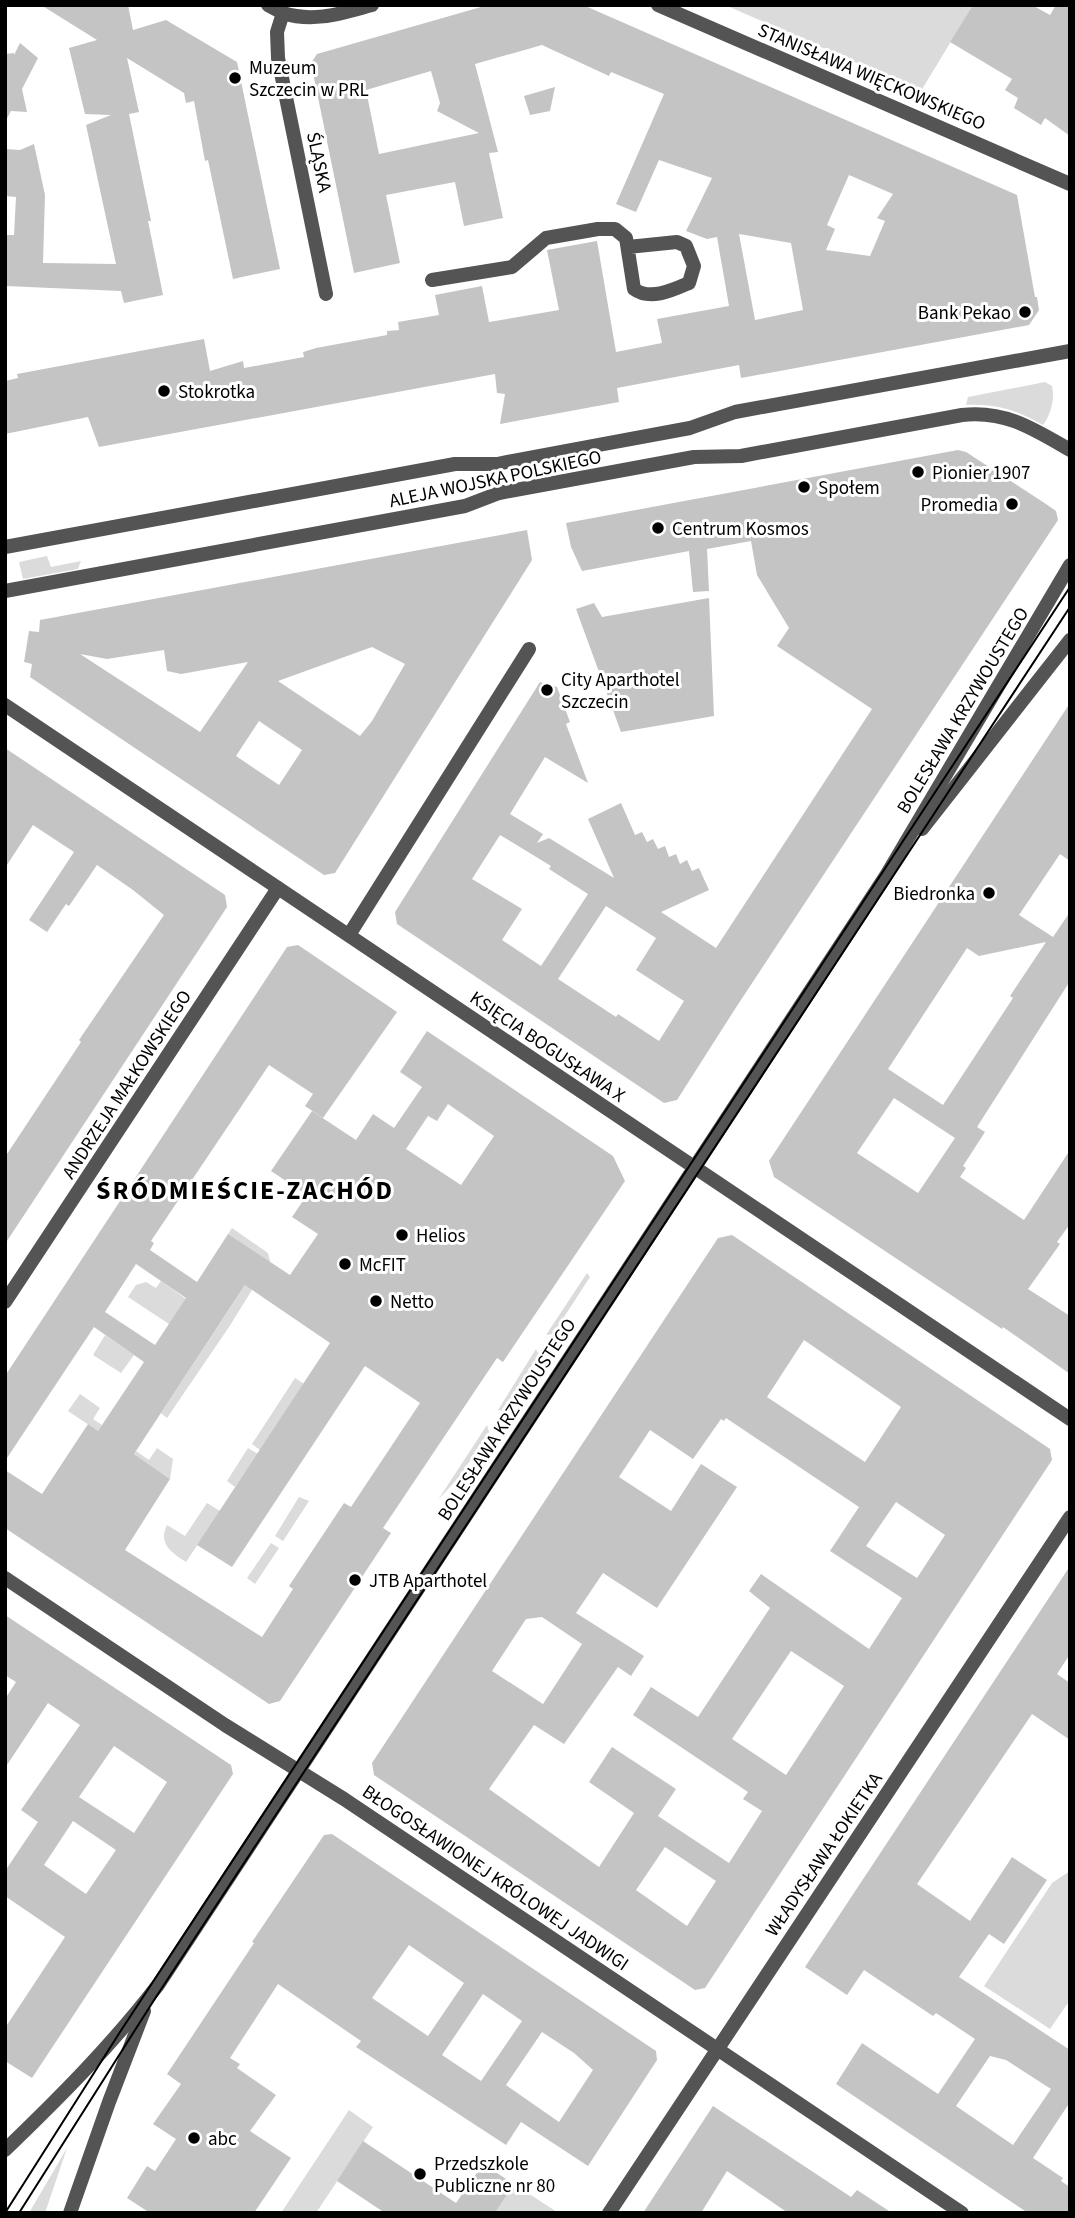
<svg xmlns="http://www.w3.org/2000/svg" width="1075" height="2218" font-family="'Source Sans 3',sans-serif">
<rect width="100%" height="100%" fill="#fff"/>
<g fill="#dbdbdb">
<path d="M 725,5 L 973,5 L 921,91 Z"/>
<path d="M 1045,382 L 1052,386 C 1055,399 1051,414 1043,425 C 1017,410 995,403 966,405 L 968,397 Z"/>
<path d="M 47,556 L 51,567 L 81,561 L 78,569 L 23,579 L 19,562 Z"/>
<path d="M 232,1228 L 268,1253 L 270,1261 L 229,1327 L 167,1418 L 161,1413 L 263,1258 L 228,1234 Z"/>
<path d="M 587,1273 L 590,1277 L 553,1334 L 546,1335 Z"/>
<path d="M 161,1281 L 186,1299 L 169,1324 L 128,1297 L 136,1285 L 146,1282 L 156,1288 Z"/>
<path d="M 105,1335 L 134,1355 L 121,1373 L 93,1355 Z"/>
<path d="M 536,1349 L 539,1355 L 502,1411 L 498,1410 Z"/>
<path d="M 295,1378 L 304,1384 L 260,1450 L 252,1444 Z"/>
<path d="M 80,1394 L 100,1408 L 93,1419 L 102,1425 L 98,1431 L 68,1411 Z"/>
<path d="M 487,1425 L 489,1432 L 460,1476 L 438,1500 Z"/>
<path d="M 157,1448 L 173,1459 L 170,1479 L 134,1454 L 136,1451 L 149,1460 Z"/>
<path d="M 248,1448 L 258,1454 L 235,1487 L 227,1481 Z"/>
<path d="M 299,1497 L 309,1501 L 283,1541 L 275,1536 Z"/>
<path d="M 207,1503 L 220,1511 L 186,1562 C 171,1552 158,1544 167,1525 L 185,1536 Z"/>
<path d="M 271,1543 L 279,1548 L 255,1584 L 247,1578 Z"/>
<path d="M 1070,1871 L 1070,2000 L 1050,2029 L 984,1986 L 1052,1883 Z"/>
<path d="M 349,2110 L 373,2127 L 316,2213 L 281,2213 Z"/>
<path d="M 67,2148 L 45,2213 L 29,2213 Z"/>
<path d="M 514,2184 L 557,2212 L 495,2213 Z"/>
</g>
<g fill="#c4c4c4" fill-rule="evenodd">
<path d="M 41,5 L 128,5 L 133,30 L 166,20 L 237,62 L 280,269 L 233,279 L 208,160 L 205,161 L 194,101 L 186,103 L 184,93 L 127,58 L 139,112 L 129,114 L 151,221 L 148,221 L 163,295 L 124,303 L 121,291 L 5,286 L 5,235 L 14,235 L 16,197 L 5,196 L 5,149 L 20,150 L 34,144 L 45,195 L 43,263 L 116,264 L 86,125 L 111,115 L 85,114 L 69,48 L 97,40 Z"/>
<path d="M 488,5 L 583,5 L 1017,195 L 1035,297 L 1037,297 L 1039,310 L 1029,325 L 741,378 L 739,365 L 617,388 L 619,402 L 500,424 L 505,394 L 497,393 L 495,374 L 99,447 L 88,417 L 5,434 L 5,381 L 18,378 L 17,374 L 204,339 L 210,371 L 243,361 L 244,368 L 304,357 L 303,352 L 316,348 L 387,335 L 387,331 L 399,330 L 398,322 L 439,315 L 435,295 L 482,286 L 489,322 L 559,310 L 547,250 L 597,241 L 616,352 L 662,343 L 657,319 L 729,306 L 717,237 L 707,239 L 686,231 L 712,178 L 659,160 L 636,212 L 616,204 L 664,94 L 611,72 L 609,76 L 542,45 L 475,64 L 498,152 L 489,153 L 503,218 L 464,226 L 455,182 L 386,195 L 400,263 L 354,273 L 311,63 L 317,54 ZM 431,71 L 440,103 L 437,111 L 479,133 L 379,154 L 366,90 ZM 849,175 L 893,194 L 877,218 L 885,221 L 870,256 L 826,250 L 835,229 L 827,225 ZM 739,234 L 791,243 L 803,310 L 755,320 Z"/>
<path d="M 973,5 L 1032,5 L 1050,15 L 1056,5 L 1070,5 L 1070,136 L 1045,118 L 1041,125 L 1014,108 L 1018,98 L 1005,90 L 1012,79 L 950,42 Z"/>
<path d="M 20,43 L 38,58 L 22,89 L 27,112 L 11,111 L 5,122 L 5,54 L 14,53 L 14,55 Z"/>
<path d="M 555,87 L 550,111 L 530,115 L 524,96 Z"/>
<path d="M 958,450 L 966,452 L 1043,502 L 1056,511 L 1058,520 L 735,1009 L 677,1100 L 664,1103 L 397,924 L 395,912 L 540,682 L 557,687 L 570,722 L 566,724 L 588,783 L 545,757 L 510,814 L 543,834 L 537,843 L 549,838 L 614,878 L 588,819 L 621,803 L 635,835 L 642,832 L 647,842 L 653,839 L 658,849 L 665,846 L 669,857 L 676,854 L 680,864 L 687,860 L 692,871 L 699,868 L 709,890 L 661,912 L 716,948 L 872,709 L 777,646 L 789,628 L 757,575 L 751,541 L 707,549 L 709,591 L 693,592 L 689,551 L 582,571 L 571,547 L 566,523 ZM 500,835 L 551,866 L 549,869 L 588,894 L 541,966 L 502,940 L 522,909 L 472,879 ZM 606,906 L 656,938 L 636,970 L 684,1001 L 659,1041 L 618,1014 L 616,1017 L 558,979 Z"/>
<path d="M 527,530 L 532,560 L 335,873 L 324,875 L 120,738 L 30,677 L 32,664 L 24,662 L 29,631 L 39,632 L 40,620 ZM 372,647 L 405,664 L 372,721 L 360,736 L 278,681 ZM 164,650 L 167,671 L 181,674 L 248,662 L 200,732 L 80,654 L 107,659 ZM 259,721 L 302,750 L 279,785 L 236,756 Z"/>
<path d="M 709,598 L 714,716 L 621,732 L 576,609 L 594,603 L 602,617 Z"/>
<path d="M 1070,703 L 1070,861 L 1060,854 L 1019,915 L 1053,937 L 1070,912 L 1070,981 L 977,1127 L 985,1132 L 963,1166 L 966,1168 L 960,1177 L 1024,1220 L 1070,1150 L 1070,1224 L 1057,1242 L 1060,1244 L 1028,1289 L 1070,1316 L 1070,1374 L 1003,1327 L 1002,1329 L 774,1177 L 769,1161 ZM 1046,942 L 1010,996 L 1013,998 L 943,1105 L 888,1069 L 967,948 L 979,956 ZM 894,1098 L 955,1138 L 918,1193 L 857,1153 Z"/>
<path d="M 5,748 L 225,895 L 227,907 L 5,1244 L 5,1157 L 81,1042 L 79,1040 L 164,915 L 133,890 L 97,865 L 69,906 L 66,904 L 47,932 L 29,920 L 74,852 L 33,825 L 5,868 Z"/>
<path d="M 298,945 L 397,1012 L 323,1118 L 305,1106 L 313,1094 L 269,1065 L 151,1241 L 154,1243 L 150,1250 L 197,1282 L 228,1234 L 290,1275 L 318,1234 L 292,1217 L 307,1195 L 271,1171 L 312,1111 L 356,1140 L 373,1114 L 394,1128 L 422,1087 L 400,1072 L 427,1031 L 613,1156 L 625,1181 L 503,1362 L 497,1358 L 383,1528 L 391,1533 L 280,1701 L 269,1704 L 5,1528 L 5,1470 L 42,1494 L 88,1424 L 98,1431 L 144,1362 L 94,1327 L 5,1461 L 5,1376 L 287,947 ZM 448,1104 L 494,1136 L 461,1185 L 406,1149 L 428,1116 L 437,1121 ZM 136,1264 L 186,1298 L 155,1345 L 105,1312 ZM 245,1285 L 330,1343 L 197,1545 L 232,1567 L 365,1366 L 420,1403 L 351,1507 L 344,1503 L 289,1586 L 293,1589 L 262,1637 L 125,1550 L 170,1479 L 134,1454 Z"/>
<path d="M 732,1235 L 1050,1449 L 1052,1460 L 705,1988 L 695,1990 L 374,1775 L 372,1763 L 718,1238 ZM 804,1340 L 901,1407 L 865,1462 L 767,1397 ZM 726,1418 L 859,1507 L 830,1551 L 902,1598 L 869,1649 L 761,1574 L 749,1591 L 770,1608 L 698,1717 L 651,1687 L 633,1715 L 748,1792 L 743,1799 L 762,1811 L 729,1863 L 658,1816 L 676,1789 L 612,1747 L 589,1782 L 634,1813 L 599,1867 L 489,1789 L 534,1725 L 564,1744 L 618,1667 L 631,1676 L 644,1656 L 576,1613 L 603,1573 L 657,1608 L 737,1487 L 701,1464 L 671,1511 L 619,1477 L 650,1430 L 693,1459 L 721,1419 L 724,1421 ZM 896,1502 L 945,1535 L 917,1578 L 866,1546 ZM 542,1617 L 582,1644 L 543,1704 L 492,1671 L 526,1619 ZM 791,1651 L 844,1686 L 786,1775 L 732,1739 ZM 665,1847 L 716,1881 L 687,1926 L 636,1890 Z"/>
<path d="M 1070,1566 L 1070,1654 L 1057,1674 L 1070,1683 L 1070,1740 L 1032,1714 L 917,1884 L 970,1921 L 1012,1857 L 1047,1880 L 1004,1944 L 989,1934 L 959,1977 L 1070,2050 L 1070,2102 L 1033,2158 L 1063,2178 L 1061,2181 L 1070,2187 L 1070,2213 L 1028,2213 L 836,2084 L 862,2043 L 938,2094 L 975,2039 L 936,2013 L 933,2016 L 864,1970 L 847,1995 L 805,1967 ZM 990,2056 L 1006,2060 L 1051,2089 L 1013,2145 L 956,2106 Z"/>
<path d="M 5,1615 L 231,1765 L 233,1774 L 32,2078 L 5,2061 L 5,2028 L 65,1937 L 5,1896 L 5,1871 L 38,1822 L 21,1810 L 80,1725 L 48,1703 L 5,1768 L 5,1699 L 16,1682 L 5,1675 ZM 114,1746 L 167,1782 L 134,1833 L 79,1797 ZM 73,1821 L 116,1850 L 86,1894 L 44,1865 Z"/>
<path d="M 332,1834 L 656,2051 L 657,2060 L 588,2166 L 521,2122 L 506,2145 L 356,2047 L 361,2041 L 278,1984 L 230,2058 L 240,2064 L 237,2068 L 276,2095 L 250,2131 L 291,2158 L 254,2213 L 150,2213 L 127,2198 L 147,2166 L 155,2171 L 176,2139 L 153,2124 L 181,2084 L 167,2074 L 254,1943 L 252,1942 L 324,1835 ZM 409,1945 L 464,1983 L 428,2036 L 372,1998 ZM 483,1994 L 522,2021 L 481,2081 L 442,2055 ZM 542,2032 L 574,2053 L 593,2070 L 559,2122 L 506,2085 Z"/>
<path d="M 713,2106 L 851,2197 L 857,2190 L 892,2213 L 788,2213 L 727,2171 L 701,2213 L 643,2213 Z"/>
<path d="M 363,2141 L 456,2203 L 483,2164 L 514,2184 L 495,2213 L 385,2213 L 337,2181 Z"/>
</g>
<g fill="none" stroke-linecap="round" stroke-linejoin="round">
<g stroke="#545454" stroke-width="14">
<path d="M 268,5 L 283,13 L 277,32 L 278,58 L 326,294"/>
<path d="M 658,5 L 1070,184"/>
<path d="M 283,13 C 314,23 342,13 372,5"/>
<path d="M 432,280 L 512,267 L 546,238 L 598,229 L 615,229 L 626,238 L 634,289 C 650,301 673,290 689,283 L 694,266 L 686,246 L 677,242 L 628,247"/>
<path d="M 5,547 L 455,464 L 497,464 L 512,461 L 690,428 L 735,412 L 1070,351"/>
<path d="M 5,591 L 465,506 L 499,493 L 694,457 L 741,456 L 962,415 C 1005,410 1034,429 1070,450"/>
<path d="M 5,705 L 1070,1419"/>
<path d="M 349,935 L 529,649"/>
<path d="M 5,1302 L 278,888"/>
<path d="M 5,1578 L 225,1725 L 344,1799 L 962,2213"/>
<path d="M 609,2213 L 1070,1517"/>
</g>
<g stroke="#545454" stroke-width="14">
<path d="M 922,829 L 1070,640"/>
<path d="M 5,2150 C 59,2098 112,2045 158,1985 L 887,874 L 1070,565"/>
<path d="M 70,2213 L 109,2102 L 144,2011"/>
</g>
<g stroke="#000" stroke-width="2">
<path d="M 5,2213 L 120,2032 L 1070,587"/>
<path d="M 19,2213 L 156,1997 L 1070,607"/>
</g>
</g>
<g fill="#000" stroke="#fff" stroke-width="2.5">
<circle cx="235" cy="78" r="7"/>
<circle cx="1025" cy="312" r="7"/>
<circle cx="164" cy="391" r="7"/>
<circle cx="918" cy="472" r="7"/>
<circle cx="804" cy="487" r="7"/>
<circle cx="1012" cy="504" r="7"/>
<circle cx="658" cy="528" r="7"/>
<circle cx="547" cy="690" r="7"/>
<circle cx="989" cy="893" r="7"/>
<circle cx="402" cy="1235" r="7"/>
<circle cx="345" cy="1264" r="7"/>
<circle cx="376" cy="1301" r="7"/>
<circle cx="355" cy="1580" r="7"/>
<circle cx="194" cy="2138" r="7"/>
<circle cx="420" cy="2174" r="7"/>
</g>
<g text-anchor="middle" stroke-width="6" stroke-linejoin="round" paint-order="stroke">
<g font-size="19" fill="#000" stroke="#fff" text-anchor="start">
<text x="249" y="74">Muzeum<tspan x="249" dy="22">Szczecin w PRL</tspan></text>
<text x="1011" y="319" text-anchor="end">Bank Pekao</text>
<text x="178" y="398">Stokrotka</text>
<text x="932" y="479">Pionier 1907</text>
<text x="818" y="494">Społem</text>
<text x="998" y="511" text-anchor="end">Promedia</text>
<text x="672" y="535">Centrum Kosmos</text>
<text x="561" y="686">City Aparthotel<tspan x="561" dy="22">Szczecin</tspan></text>
<text x="975" y="900" text-anchor="end">Biedronka</text>
<text x="416" y="1242">Helios</text>
<text x="359" y="1271">McFIT</text>
<text x="390" y="1308">Netto</text>
<text x="369" y="1587">JTB Aparthotel</text>
<text x="208" y="2145">abc</text>
<text x="434" y="2170">Przedszkole<tspan x="434" dy="22">Publiczne nr 80</tspan></text>
</g>
<g font-size="19" fill="#000" stroke="#fff">
<text transform="translate(872 76) rotate(23)" y="7">STANISŁAWA WIĘCKOWSKIEGO</text>
<text transform="translate(320 162) rotate(78)" y="7">ŚLĄSKA</text>
<text transform="translate(495 478) rotate(-12)" y="7">ALEJA WOJSKA POLSKIEGO</text>
<text transform="translate(962 710) rotate(-59)" y="7">BOLESŁAWA KRZYWOUSTEGO</text>
<text transform="translate(548 1046) rotate(34)" y="7">KSIĘCIA BOGUSŁAWA X</text>
<text transform="translate(126 1084) rotate(-57)" y="7">ANDRZEJA MAŁKOWSKIEGO</text>
<text transform="translate(506 1419) rotate(-57)" y="7">BOLESŁAWA KRZYWOUSTEGO</text>
<text transform="translate(823 1854) rotate(-56)" y="7">WŁADYSŁAWA ŁOKIETKA</text>
<text transform="translate(496 1877) rotate(34)" y="7">BŁOGOSŁAWIONEJ KRÓLOWEJ JADWIGI</text>
</g>
<g font-size="26" font-weight="bold" letter-spacing="2" fill="#000" stroke="#fff">
<text x="245" y="1199">ŚRÓDMIEŚCIE-ZACHÓD</text>
</g>
</g>
<rect width="1075" height="2218" fill="none" stroke="#000000" stroke-width="14"/>
</svg>
